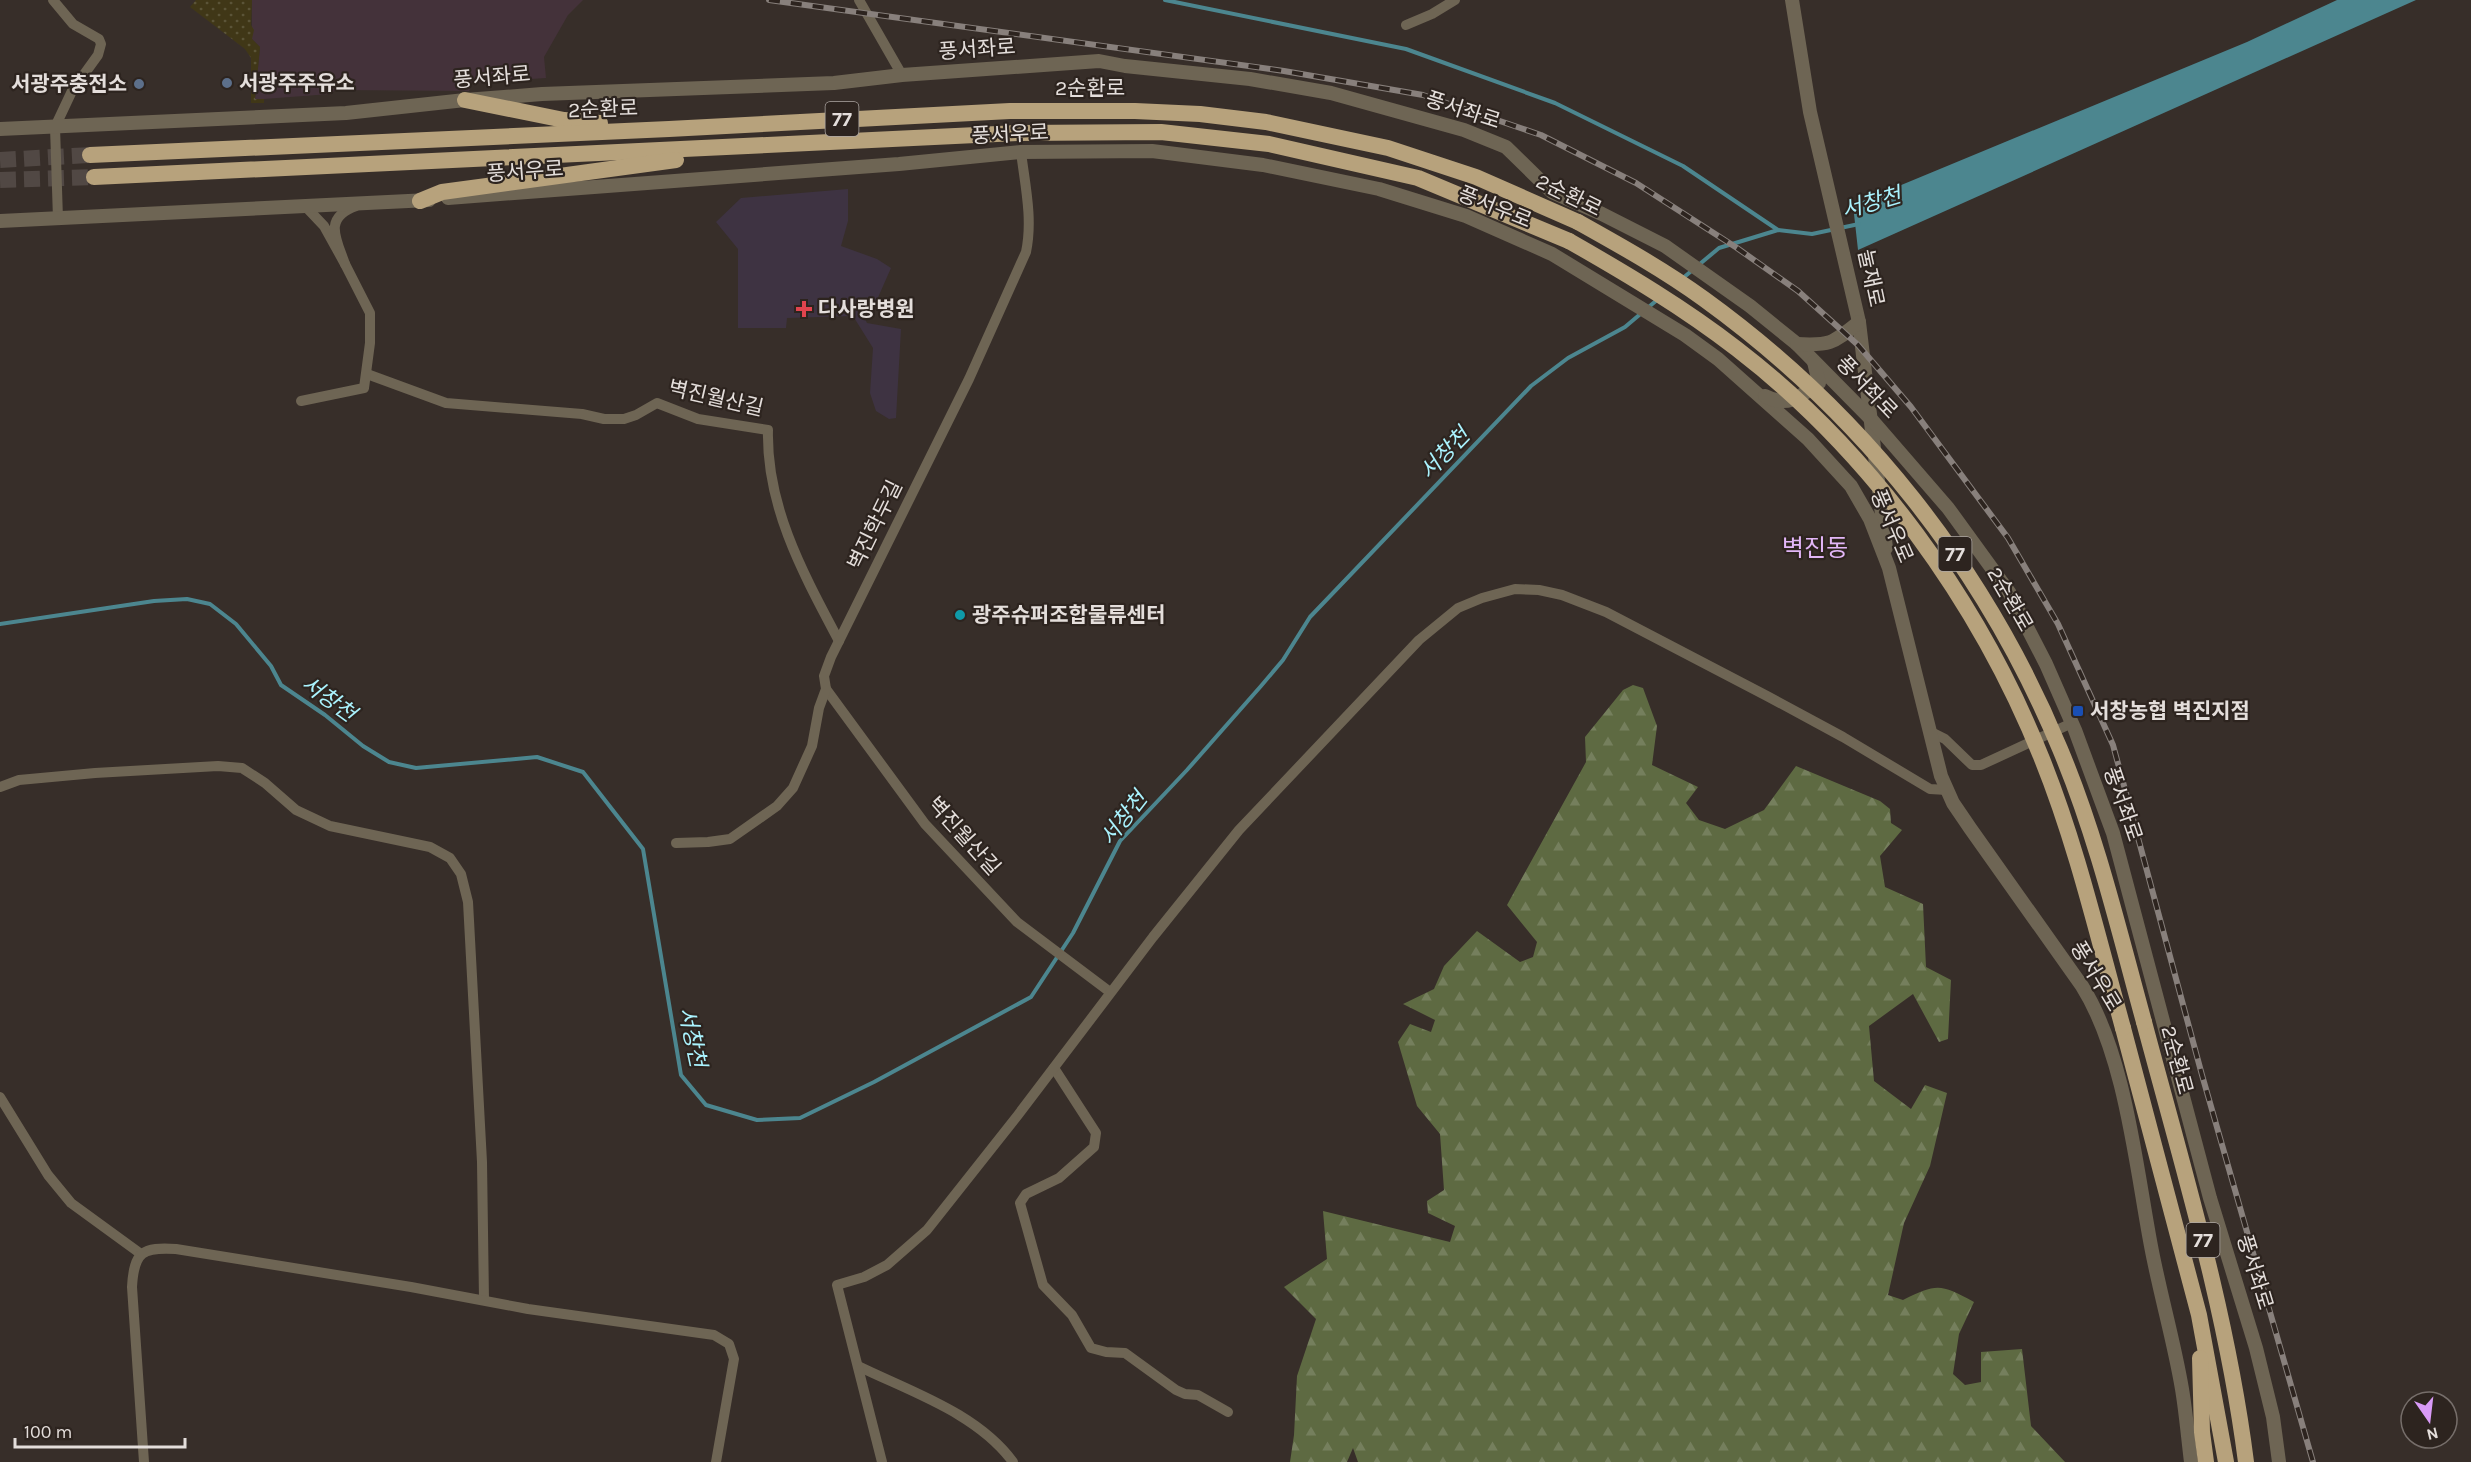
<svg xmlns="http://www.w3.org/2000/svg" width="2471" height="1462" font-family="Karla,'Noto Sans KR',sans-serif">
<defs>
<pattern id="forest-firs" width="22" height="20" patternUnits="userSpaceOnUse" patternTransform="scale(1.5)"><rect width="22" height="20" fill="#5e6a42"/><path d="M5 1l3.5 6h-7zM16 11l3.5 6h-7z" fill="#757f5d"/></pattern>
<pattern id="sand-dots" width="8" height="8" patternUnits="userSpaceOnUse" patternTransform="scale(1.5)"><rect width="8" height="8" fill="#403717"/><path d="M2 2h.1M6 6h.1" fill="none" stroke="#5b5438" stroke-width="1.8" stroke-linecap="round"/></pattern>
</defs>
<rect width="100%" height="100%" fill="#372e29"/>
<path fill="#44323a" d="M 252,0 L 583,0 L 568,15 L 544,57 L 546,78 L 472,83 L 469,91 L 336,90 L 330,94 L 264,99 L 255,99 L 260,47 L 252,39 Z"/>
<path fill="#3e3342" d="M 848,189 L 848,221 L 841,246 L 877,259 L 891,268 L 876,302 L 864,317 L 867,323 L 901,329 L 896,418 L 889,419 L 876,411 L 870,393 L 873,348 L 853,316 L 787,318 L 786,328 L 738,328 L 738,249 L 716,222 L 741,198 Z"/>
<path fill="url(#forest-firs)" d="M 1633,685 L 1643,688 L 1657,726 L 1652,765 L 1698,787 L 1686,803 L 1699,820 L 1725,829 L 1764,810 L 1796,766 L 1880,801 L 1890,809 L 1891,823 L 1902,830 L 1880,856 L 1885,887 L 1923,904 L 1926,967 L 1951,980 L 1948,1039 L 1939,1042 L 1913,994 L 1869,1026 L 1874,1081 L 1911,1109 L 1925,1085 L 1947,1093 L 1930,1166 L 1904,1223 L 1888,1295 L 1903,1300 C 1938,1283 1940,1284 1974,1302 L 1959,1334 L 1953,1374 L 1965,1385 L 1981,1382 L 1981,1352 L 2022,1349 L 2031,1426 L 2065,1462 L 1358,1462 L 1353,1448 L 1347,1462 L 1290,1462 L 1294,1435 L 1297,1376 L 1316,1319 L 1284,1287 L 1327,1259 L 1323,1211 L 1450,1242 L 1455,1226 L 1428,1213 L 1427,1201 L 1444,1190 L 1440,1134 L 1417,1106 L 1398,1042 L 1410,1024 L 1431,1032 L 1435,1020 L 1403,1004 L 1434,989 L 1444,966 L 1477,931 L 1520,962 L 1533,957 L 1537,942 L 1507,905 L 1586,762 L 1585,737 L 1623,690 Z"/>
<path fill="url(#sand-dots)" d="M 196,0 L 252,0 L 251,25 L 254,30 L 252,39 L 260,47 L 255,99 L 264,99 L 264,103 L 251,103 L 251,58 L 245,49 L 190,7 Z"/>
<path fill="#4c868f" d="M 2337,0 L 2416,0 L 1858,250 L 1853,205 L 2247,42 Z"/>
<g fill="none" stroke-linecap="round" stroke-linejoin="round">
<g stroke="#4c868f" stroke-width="4">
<path d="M 1165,0 L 1406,49 L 1555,103 L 1683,166 L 1778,230"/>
<path d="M 1683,278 L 1719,248 L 1778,230 L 1812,234 L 1859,224"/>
<path d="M 0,624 L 154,601 L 187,599 L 210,604 L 236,624 L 271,666 L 281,685 L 325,715 L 363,746 L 389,762 L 416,768 L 537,757 L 583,772 L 643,849 L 681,1075 L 706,1105 L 757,1120 L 800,1118 L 874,1082 L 1031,997 L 1073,933 L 1120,841 L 1187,770 L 1261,686 L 1283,660 L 1310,617 L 1531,386 L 1568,358 L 1625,327 L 1657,300"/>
</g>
<g stroke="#514844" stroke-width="16" stroke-dasharray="16 8" stroke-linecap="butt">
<path d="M 0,160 L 90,155"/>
<path d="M 0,180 L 94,177"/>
</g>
<g stroke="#6e6554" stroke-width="10">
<path d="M 53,0 L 73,24 L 99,39 L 101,44 L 98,55 L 72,91 L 55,127 L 58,219"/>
<path d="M 859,0 L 902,75"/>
<path d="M 1406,25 L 1432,14 L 1455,0"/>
<path d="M 306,207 L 324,226 L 345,264 C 336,238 323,218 356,206"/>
<path d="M 367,374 L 446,403 L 582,414 L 604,419 L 624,419 L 636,415 L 657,403 L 698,419 L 768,430 C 766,507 804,575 839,641"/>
<path d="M 301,401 L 364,388 L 370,343 L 370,313 L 345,264"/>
<path d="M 826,689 L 925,824 L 1017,922 L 1110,992"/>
<path d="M 1929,731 L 1945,739 L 1972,765 L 1981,765 L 2072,723"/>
<path d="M 0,787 L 19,780 L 95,773 L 218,766 L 242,768 L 265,783 L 296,810 L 330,826 L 430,847 L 450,858 L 461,874 L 468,902 L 482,1162 L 484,1300"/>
<path d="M 676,843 L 708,842 L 730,839 L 777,806 L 793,788 L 812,746 L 819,708 L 826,689 L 824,676 L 831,657 L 969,379 L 1026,252 C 1033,219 1025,185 1021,152"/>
<path d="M 1054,1068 L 1096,1133 L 1094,1147 L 1059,1178 L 1026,1194 L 1020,1203 L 1043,1285 L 1072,1315 L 1091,1348 L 1106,1352 L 1125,1353 L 1176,1390 L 1185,1394 L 1198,1395 L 1228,1412"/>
<path d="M 0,1097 L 48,1175 L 71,1203 L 141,1254"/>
<path d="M 858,1366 C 911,1392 977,1413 1013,1462"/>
<path d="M 144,1462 L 132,1287 C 134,1251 143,1247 176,1249 L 411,1287 L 528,1309 L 714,1335 L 729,1344 L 734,1359 L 716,1462"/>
<path d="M 882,1462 L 837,1285 L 864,1277 L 887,1265 L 927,1230 L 1018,1115 L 1153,937 L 1239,830 L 1419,640 L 1458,608 L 1482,598 L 1515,589 L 1539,590 L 1562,595 L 1606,612 L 1767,696 L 1843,737 L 1930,789 L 1947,790"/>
</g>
<g stroke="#6e6554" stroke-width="14">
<path d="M 1792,0 L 1810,112 L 1859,322 L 1886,548"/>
<path d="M 0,129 L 346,113 L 465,100 L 542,94 L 834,83 L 902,75 L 1099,61 L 1125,66 L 1250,79 L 1331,93 L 1464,130 L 1506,147 L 1552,192 L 1602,214 L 1665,246 L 1750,306 L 1797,344 L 1871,419 L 1948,508 L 2009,592 L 2046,664 L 2075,730 L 2113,833 L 2210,1198 L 2256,1348 L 2273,1417 L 2279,1462"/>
<path d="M 448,198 L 899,164 L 1021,152 L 1152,151 L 1263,165 L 1379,189 L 1466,216 L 1552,254 L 1685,335 L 1718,359 L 1808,439 L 1851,486 L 1870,519 L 1889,568 L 1941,776 L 1953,803 L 1970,828 L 2082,986 C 2125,1054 2136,1167 2151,1246 C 2160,1294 2174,1341 2182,1389 C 2186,1413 2188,1438 2191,1462"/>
<path d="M 0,221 L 429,200"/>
<path d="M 1797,344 C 1831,346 1833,343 1859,322"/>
<path d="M 1765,396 C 1788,408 1800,397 1819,383 L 1814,362"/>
</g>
<g stroke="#b7a27c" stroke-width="16">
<path d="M 465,100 L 564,120 L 600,123"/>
<path d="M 90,155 L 669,129 L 1010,111 L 1135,111 L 1200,114 L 1266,122 L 1388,148 L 1476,177 L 1578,222"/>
<path d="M 94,177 L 1019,133 L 1161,132 L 1269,144 L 1418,178 L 1569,241"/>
<path d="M 420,201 L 442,192 L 676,160"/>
<path d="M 2144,1022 C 2183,1168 2227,1312 2246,1462"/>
<path d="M 2123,1028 L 2199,1315 L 2226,1462"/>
<path d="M 2200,1358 L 2202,1432 L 2206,1462"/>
</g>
<g stroke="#88807c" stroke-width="6">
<path id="rail" d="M 769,0 L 1284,71 L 1423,95 L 1541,135 L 1636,183 L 1737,248 L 1798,291 L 1858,345 L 1911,407 L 2008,538 L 2058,624 L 2113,745 L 2202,1075 L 2313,1462"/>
</g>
<use href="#rail" stroke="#2d241f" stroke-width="4" stroke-dasharray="11" stroke-linecap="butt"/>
<g stroke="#b7a27c" stroke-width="16">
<path d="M 1578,222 C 1621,246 1664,270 1704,299 C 1863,414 1985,568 2060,749 C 2097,837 2119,931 2144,1022"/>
<path d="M 1569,241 C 1627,274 1684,308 1737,349 C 1871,452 1980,603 2042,759 C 2077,846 2098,938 2123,1028"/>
</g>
</g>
<g fill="#5c6f8a" stroke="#2d241f" stroke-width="2">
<circle cx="227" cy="83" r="6"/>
<circle cx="139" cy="84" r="6"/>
</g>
<path fill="#e0444e" stroke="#2d241f" stroke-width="2" d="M801 300h6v6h6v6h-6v6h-6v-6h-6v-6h6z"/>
<circle fill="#0f9aa8" stroke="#2d241f" stroke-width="2" cx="960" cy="615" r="6"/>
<rect fill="#1a4fb4" stroke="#2d241f" stroke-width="2" x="2072" y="705" width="12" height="12" rx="3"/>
<g text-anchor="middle" stroke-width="4.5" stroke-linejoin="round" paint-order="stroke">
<g fill="#2d241f" stroke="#ada6a3" stroke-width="1.5">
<rect x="825.5" y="102" width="33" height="34" rx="4.5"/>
<rect x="1938.5" y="537" width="33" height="34" rx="4.5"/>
<rect x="2186.5" y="1223" width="33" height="34" rx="4.5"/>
</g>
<g font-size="20" font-weight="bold" fill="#e4dedb">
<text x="842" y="126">77</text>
<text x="1955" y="561">77</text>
<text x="2203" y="1247">77</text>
</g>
<g font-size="21" fill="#e4dedb" stroke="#2d241f">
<text transform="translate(977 49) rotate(-4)" y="7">풍서좌로</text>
<text transform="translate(492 77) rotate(-5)" y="7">풍서좌로</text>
<text x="1090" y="95">2순환로</text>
<text transform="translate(603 109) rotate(-2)" y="7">2순환로</text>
<text transform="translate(1463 110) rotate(18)" y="7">풍서좌로</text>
<text transform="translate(1010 134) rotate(-3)" y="7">풍서우로</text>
<text transform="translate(525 171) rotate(-4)" y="7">풍서우로</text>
<text transform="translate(1569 195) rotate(26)" y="7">2순환로</text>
<text transform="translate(1495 207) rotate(22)" y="7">풍서우로</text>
<text transform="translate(1871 278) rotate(78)" y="7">눌재로</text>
<text transform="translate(1867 387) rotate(46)" y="7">풍서좌로</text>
<text transform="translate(716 398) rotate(13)" y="7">벽진월산길</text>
<text transform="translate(875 525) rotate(-64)" y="7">벽진학두길</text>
<text transform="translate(1892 526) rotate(67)" y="7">풍서우로</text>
<text transform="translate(2010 599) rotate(60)" y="7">2순환로</text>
<text transform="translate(2123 804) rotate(71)" y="7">풍서좌로</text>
<text transform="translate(964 836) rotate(48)" y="7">벽진월산길</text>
<text transform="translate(2096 976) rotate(59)" y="7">풍서우로</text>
<text transform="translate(2177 1060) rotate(75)" y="7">2순환로</text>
<text transform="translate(2255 1272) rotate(73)" y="7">풍서좌로</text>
</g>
<g font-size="21" font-weight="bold" fill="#e4dedb" stroke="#2d241f" text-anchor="start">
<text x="239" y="90">서광주주유소</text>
<text x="127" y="91" text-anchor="end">서광주충전소</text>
<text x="818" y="316">다사랑병원</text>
<text x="972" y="622">광주슈퍼조합물류센터</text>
<text x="2090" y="718">서창농협 벽진지점</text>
</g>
<g font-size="22" font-style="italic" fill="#aaf3fe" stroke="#2d241f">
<text transform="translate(1871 202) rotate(-16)" y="8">서창천</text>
<text transform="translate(1444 453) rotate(-46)" y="8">서창천</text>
<text transform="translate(329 698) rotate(36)" y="8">서창천</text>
<text transform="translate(1123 818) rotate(-52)" y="8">서창천</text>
<text transform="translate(693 1037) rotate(78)" y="8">서창천</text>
</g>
<g font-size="24" fill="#e2b6f7" stroke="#2d241f">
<text x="1815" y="556">벽진동</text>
</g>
</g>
<g transform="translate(2429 1420) rotate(166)"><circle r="28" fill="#2d241f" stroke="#766e6a" stroke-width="1.5"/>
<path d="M0-4.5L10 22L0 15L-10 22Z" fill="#d99af7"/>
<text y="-9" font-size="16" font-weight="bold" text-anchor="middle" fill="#e4dedb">N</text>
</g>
<path d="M15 1438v9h170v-9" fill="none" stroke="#e4dedb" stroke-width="3"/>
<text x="24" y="1438" font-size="18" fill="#e4dedb" stroke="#2d241f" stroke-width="4.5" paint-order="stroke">100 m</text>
</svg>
